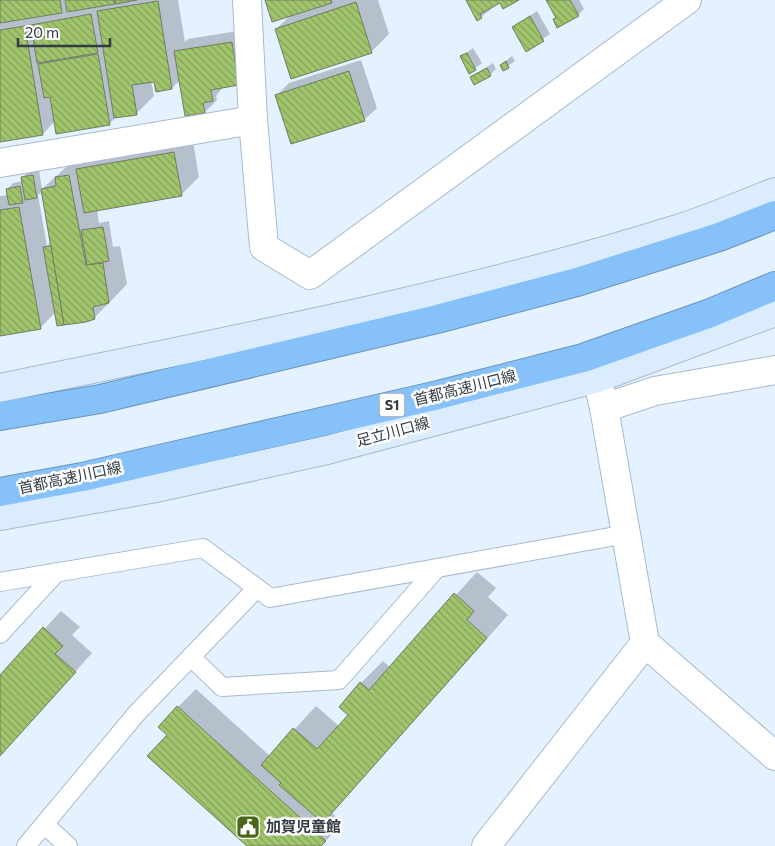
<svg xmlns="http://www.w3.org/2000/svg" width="775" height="846" font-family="Commissioner,'Noto Sans JP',sans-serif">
<defs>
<pattern id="building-back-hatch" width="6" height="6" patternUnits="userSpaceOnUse" patternTransform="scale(1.25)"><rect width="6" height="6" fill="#a0c56c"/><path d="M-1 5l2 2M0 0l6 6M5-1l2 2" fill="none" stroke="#83a15a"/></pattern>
</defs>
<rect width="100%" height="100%" fill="#e4f1ff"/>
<g fill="#0003" fill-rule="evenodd">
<path d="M 0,0 L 178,0 L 185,42 L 188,39 L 244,30 L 250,72 L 224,86 L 216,96 L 217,100 L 205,112 L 180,80 L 172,88 L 155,80 L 151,81 L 154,96 L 136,114 L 116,117 L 109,124 L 55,121 L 43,134 L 0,141 Z"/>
<path d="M 266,0 L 378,0 L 389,34 L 371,52 L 276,29 L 290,16 Z"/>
<path d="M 467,0 L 516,0 L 500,2 L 481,17 Z"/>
<path d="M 548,0 L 579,0 L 584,9 L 578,15 L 557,17 Z"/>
<path d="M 537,11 L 550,34 L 526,50 L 513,27 Z"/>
<path d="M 473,48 L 482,63 L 470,72 L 462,56 Z"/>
<path d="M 512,56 L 515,61 L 504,69 L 501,65 Z"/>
<path d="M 361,60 L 377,108 L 364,120 L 277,95 L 289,83 Z"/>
<path d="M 493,63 L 496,69 L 490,75 L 472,77 Z"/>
<path d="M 192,135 L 199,177 L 181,195 L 97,209 L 99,223 L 109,221 L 113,247 L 120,246 L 127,284 L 112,300 L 94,318 L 56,312 L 40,328 L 0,334 L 0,196 L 8,195 L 7,189 L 13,183 L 23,181 L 22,178 L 28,172 L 39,170 L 42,189 L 74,160 ZM 43,190 L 51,241 L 47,246 L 38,195 Z"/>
<path d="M 477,572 L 496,588 L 488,597 L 508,615 L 332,813 L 343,822 L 321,846 L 249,846 L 169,735 L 178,707 L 196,689 L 270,756 L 316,706 L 339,726 L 349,715 L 361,683 L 383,661 L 390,667 Z"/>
<path d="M 61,611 L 80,627 L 72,635 L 92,653 L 0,756 L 0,677 Z"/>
</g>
<g fill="url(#building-back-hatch)" stroke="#717c64">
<path d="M 0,0 L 60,0 L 62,13 L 0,23 Z"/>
<path d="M 65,0 L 114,0 L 115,4 L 67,12 Z"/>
<path d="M 115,0 L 137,0 L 116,4 Z"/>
<path d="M 265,0 L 331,0 L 332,3 L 272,22 Z"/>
<path d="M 466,0 L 519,0 L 503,9 L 500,3 L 480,14 L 482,18 L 477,21 Z"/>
<path d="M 546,0 L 570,0 L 579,16 L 557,28 L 553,19 L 556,18 Z"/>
<path d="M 158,1 L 172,89 L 156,92 L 154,82 L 132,85 L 137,115 L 114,118 L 97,11 Z"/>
<path d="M 356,2 L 372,53 L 291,79 L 275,29 Z"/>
<path d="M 91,14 L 98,53 L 37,63 L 31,25 Z"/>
<path d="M 530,16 L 544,41 L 526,52 L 512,27 Z"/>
<path d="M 25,26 L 43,135 L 0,142 L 0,30 Z"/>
<path d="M 232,42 L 239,85 L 211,90 L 213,101 L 203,103 L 205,113 L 185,116 L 174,51 Z"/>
<path d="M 467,53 L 476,70 L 469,74 L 460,56 Z"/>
<path d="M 98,54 L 110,125 L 56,134 L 50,97 L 44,98 L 38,64 Z"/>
<path d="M 506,61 L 509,68 L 503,71 L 500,65 Z"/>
<path d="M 487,68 L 491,76 L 474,85 L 470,77 Z"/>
<path d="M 349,71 L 365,121 L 291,144 L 275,95 Z"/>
<path d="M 174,152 L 182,196 L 84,213 L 76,169 Z"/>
<path d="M 33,175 L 37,198 L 25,200 L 21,177 Z"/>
<path d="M 69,175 L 86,265 L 103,263 L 109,303 L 93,307 L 95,319 L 86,322 L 64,325 L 41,189 L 56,186 L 55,177 Z"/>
<path d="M 20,186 L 23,203 L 9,205 L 6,189 Z"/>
<path d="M 19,207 L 41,329 L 0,336 L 0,210 Z"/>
<path d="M 103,227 L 109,261 L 87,265 L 81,230 Z"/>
<path d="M 51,246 L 64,325 L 57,326 L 43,247 Z"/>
<path d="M 454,593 L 474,611 L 467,620 L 487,638 L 323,823 L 279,785 L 281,783 L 261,765 L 293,728 L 317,749 L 348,715 L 339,707 L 360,682 L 369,690 Z"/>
<path d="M 43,627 L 63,646 L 55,654 L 76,672 L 0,756 L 0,675 Z"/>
<path d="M 177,706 L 326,841 L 321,846 L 247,846 L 147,756 L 167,735 L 158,727 Z"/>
</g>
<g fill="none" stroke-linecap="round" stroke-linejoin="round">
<g stroke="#a6bbd0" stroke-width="20">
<g id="service">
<path d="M 0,582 L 203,548 L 257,588"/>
<path d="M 0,634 L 57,572"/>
<path d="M 191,657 L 222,687 L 339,680 L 437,568"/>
<path d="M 45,825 L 68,846"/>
<path d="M 26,846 L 137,713 L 257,588 L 270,598 L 627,534"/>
</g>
</g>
<g stroke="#a6bbd0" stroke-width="30">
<g id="minor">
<path d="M 247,0 L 253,120 L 264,247 L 310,275 L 687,0"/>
<path d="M 0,163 L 253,120"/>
<path d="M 600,390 L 604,408 L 655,391 L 775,370"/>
<path d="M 604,408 L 645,643 L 775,756"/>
<path d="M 486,846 L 645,643"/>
</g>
</g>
<g stroke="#a6bbd0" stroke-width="30">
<g id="secondary">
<path d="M 0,388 C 227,341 456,298 677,229 C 710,219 743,204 775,192"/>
<path d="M 0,516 L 156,488 L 327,450 L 598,378 L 775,312"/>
</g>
</g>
<g stroke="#6993ba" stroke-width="30">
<g id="motorway">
<path d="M 0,416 L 100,399 L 437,319 L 577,282 L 719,237 L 775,215"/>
<path d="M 0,492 L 82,477 L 438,395 L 583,358 L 708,314 L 775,286"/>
</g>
</g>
<use href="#service" stroke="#fff" stroke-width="18"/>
<use href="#minor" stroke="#fff" stroke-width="28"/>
<use href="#secondary" stroke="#dbedfd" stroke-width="28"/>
<use href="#motorway" stroke="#86c2f9" stroke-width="28"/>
</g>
<defs>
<g id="civic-square" transform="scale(1.25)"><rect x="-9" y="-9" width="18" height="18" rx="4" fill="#4a6618" stroke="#fdfdfd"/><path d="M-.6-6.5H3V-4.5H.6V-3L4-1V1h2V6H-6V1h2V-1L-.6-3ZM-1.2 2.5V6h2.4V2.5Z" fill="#fff"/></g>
</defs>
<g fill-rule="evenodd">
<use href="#civic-square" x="248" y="827"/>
</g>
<g text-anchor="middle" stroke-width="5" stroke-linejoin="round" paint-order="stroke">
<rect fill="#fdfdfd" stroke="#70767c" stroke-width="1" x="379.5" y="393.5" width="25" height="23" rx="4"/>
<g font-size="14" font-weight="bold" fill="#333c44">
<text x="392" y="410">S1</text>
</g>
<g font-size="15" fill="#333c44" stroke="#fdfdfd">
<text transform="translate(465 388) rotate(-14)" y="5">首都高速川口線</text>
<text transform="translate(393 432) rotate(-15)" y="5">足立川口線</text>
<text transform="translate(70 478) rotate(-12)" y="5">首都高速川口線</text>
</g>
<g font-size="15" font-weight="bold" fill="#333c44" stroke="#fdfdfd" text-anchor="start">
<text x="266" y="832">加賀児童館</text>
</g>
</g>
<path d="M18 38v8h92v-8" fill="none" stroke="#333c44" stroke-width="2.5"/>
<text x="25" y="38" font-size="15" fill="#333c44" stroke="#fdfdfd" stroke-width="4" paint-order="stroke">20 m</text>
</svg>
